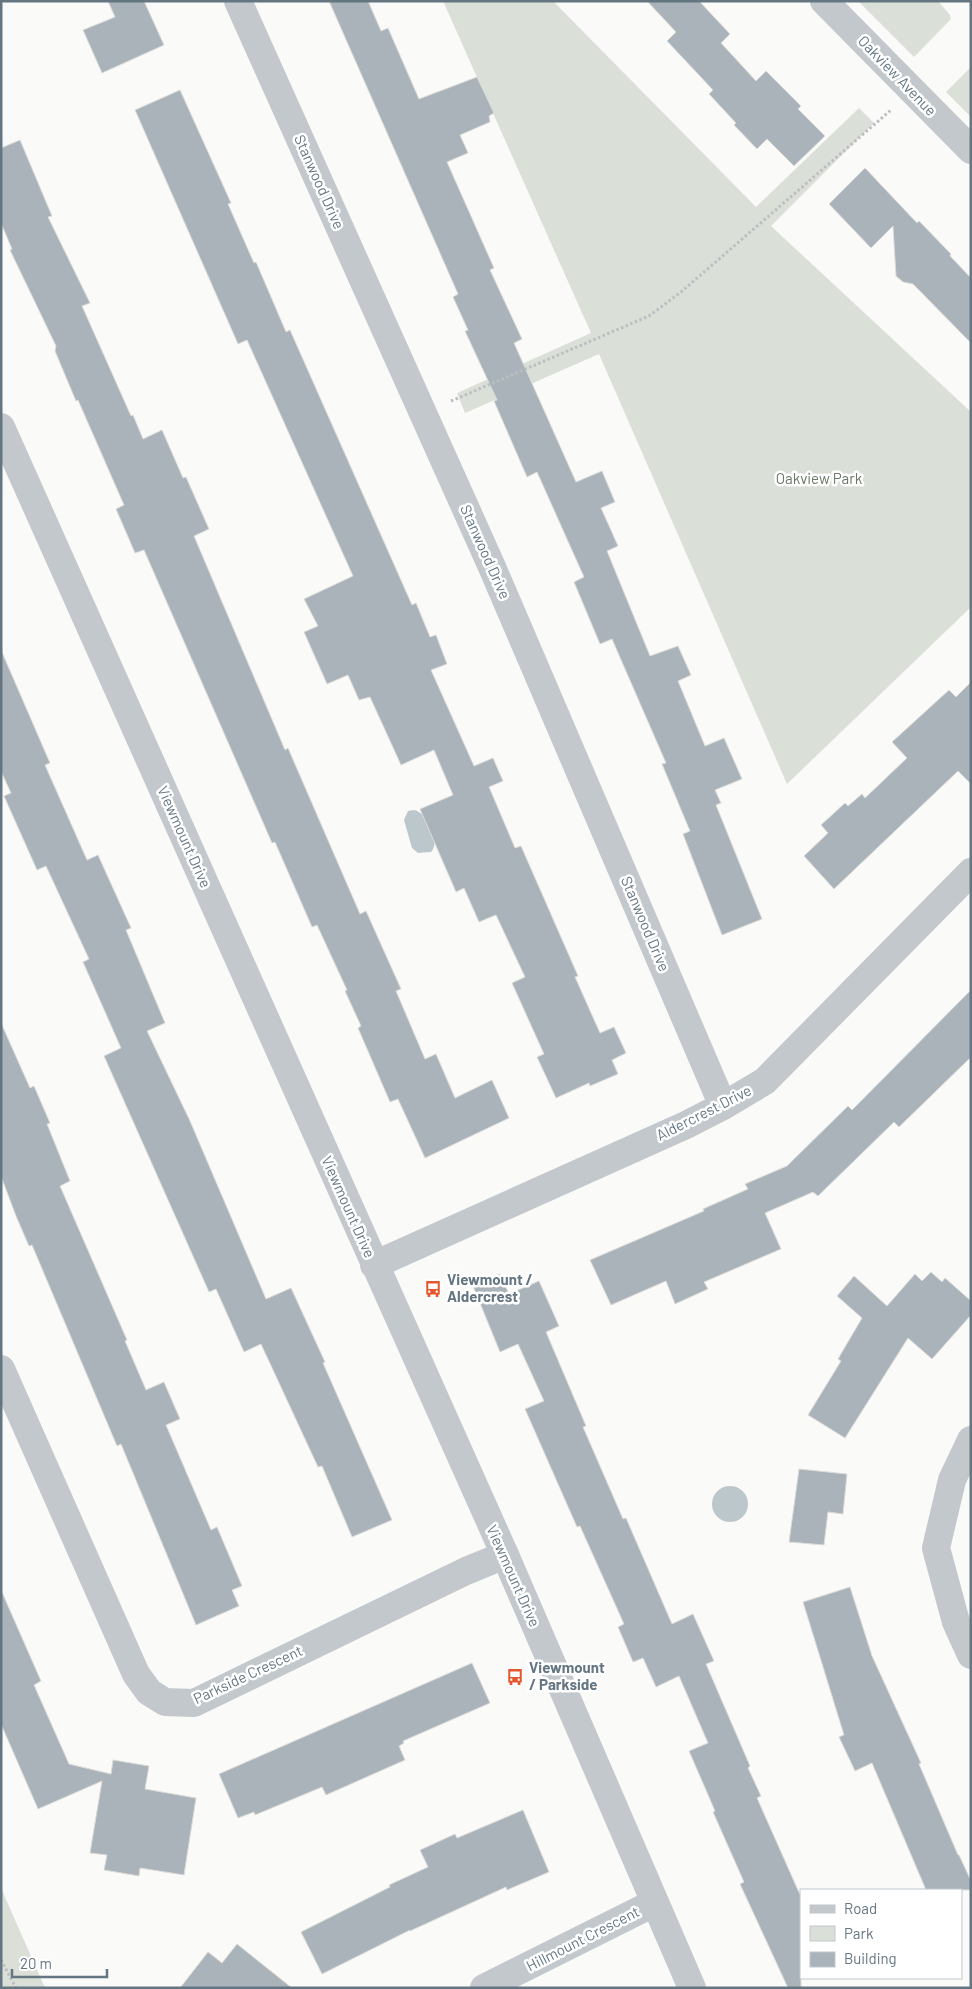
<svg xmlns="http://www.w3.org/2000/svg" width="972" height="1989" font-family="Barlow,sans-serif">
<rect width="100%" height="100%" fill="#fafaf8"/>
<g fill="#dadfd7">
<path d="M 443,1 L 553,1 L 756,207 L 859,108 L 874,123 L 771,226 L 971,412 L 971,607 L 787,784 L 599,354 L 465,413 L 457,393 L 591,333 Z"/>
<path d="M 858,1 L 938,1 L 950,15 L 951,19 L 914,57 Z"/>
<path d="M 971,67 L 971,117 L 946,92 Z"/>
<path d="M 1,1888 L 45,1988 L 1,1988 Z"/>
</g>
<g fill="#bbc7cb">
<path d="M 414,810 C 428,813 441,841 431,852 L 418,853 L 412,848 L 404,820 L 408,811 Z"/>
<circle cx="730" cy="1504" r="18"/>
</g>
<g fill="#aab3b9" stroke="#dcdcda">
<path d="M 108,1 L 144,1 L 164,45 L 102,73 L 83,30 L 115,17 Z"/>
<path d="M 329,1 L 368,1 L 381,31 L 388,28 L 419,99 L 477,77 L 494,113 L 489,116 L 490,122 L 460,135 L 468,153 L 447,162 L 494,268 L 490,270 L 522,339 L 514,343 L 576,482 L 602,471 L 615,502 L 601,508 L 618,546 L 607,551 L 650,656 L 678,646 L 691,675 L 678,681 L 705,746 L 724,738 L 742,779 L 715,790 L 721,803 L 716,805 L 762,919 L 722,935 L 683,834 L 690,831 L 662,764 L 666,763 L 612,639 L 600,644 L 574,582 L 584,577 L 537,472 L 527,477 L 494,401 L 497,400 L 465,331 L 468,330 L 453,297 L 458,294 Z"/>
<path d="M 647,1 L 699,1 L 730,34 L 721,43 L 756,81 L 766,71 L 801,106 L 798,109 L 825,136 L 794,166 L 767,139 L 757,149 L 734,125 L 736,123 L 709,94 L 713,90 L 667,41 L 676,32 Z"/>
<path d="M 180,90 L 231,203 L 228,204 L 254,263 L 256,262 L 286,332 L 290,330 L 412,605 L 416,603 L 430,637 L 436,635 L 447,664 L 431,670 L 474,766 L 493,758 L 503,781 L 489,787 L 515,848 L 521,846 L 578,976 L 575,977 L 600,1033 L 614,1027 L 626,1053 L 612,1060 L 618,1074 L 590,1086 L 589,1083 L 556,1098 L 537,1057 L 544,1054 L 512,983 L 525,977 L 496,915 L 479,922 L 464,888 L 456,892 L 420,809 L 453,795 L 434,750 L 401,765 L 370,697 L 359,700 L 348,675 L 327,684 L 304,632 L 318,626 L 304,599 L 353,576 L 247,340 L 238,344 L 135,110 Z"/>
<path d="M 20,140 L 52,216 L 48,217 L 90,303 L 82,306 L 131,416 L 133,415 L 143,439 L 162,430 L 183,478 L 186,477 L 209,529 L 194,536 L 285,750 L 288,748 L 360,914 L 366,911 L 401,989 L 396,991 L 425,1059 L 436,1054 L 455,1098 L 492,1080 L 509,1118 L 425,1158 L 398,1099 L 390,1102 L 358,1028 L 361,1026 L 345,991 L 347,990 L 317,925 L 312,927 L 275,842 L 272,843 L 144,550 L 135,553 L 116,509 L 124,505 L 78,400 L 76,401 L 55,351 L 56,346 L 10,250 L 12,249 L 1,223 L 1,148 Z"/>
<path d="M 865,168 L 917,223 L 919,221 L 951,254 L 950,256 L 971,278 L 971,343 L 913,284 L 903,282 L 896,276 L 893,226 L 871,248 L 829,204 Z"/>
<path d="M 1,650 L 50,763 L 45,765 L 87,860 L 98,855 L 131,928 L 126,930 L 165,1023 L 147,1031 L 190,1121 L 266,1299 L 291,1288 L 325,1362 L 323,1363 L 392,1520 L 352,1537 L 322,1466 L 318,1467 L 261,1344 L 244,1352 L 216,1289 L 209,1292 L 104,1056 L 121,1048 L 83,962 L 89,959 L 46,866 L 37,870 L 4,796 L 11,793 L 1,771 Z"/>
<path d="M 971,682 L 971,784 L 958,771 L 834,889 L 804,856 L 828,833 L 821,825 L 845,803 L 848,806 L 862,794 L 865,798 L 907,758 L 892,742 L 949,690 L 956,697 Z"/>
<path d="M 971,990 L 971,1057 L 899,1127 L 894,1122 L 818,1196 L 813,1192 L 765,1213 L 781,1249 L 704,1282 L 708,1289 L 675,1304 L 666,1281 L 611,1305 L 590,1260 L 704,1211 L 703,1209 L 748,1189 L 745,1184 L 787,1166 L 848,1106 L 852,1110 Z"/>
<path d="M 1,1023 L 30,1088 L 34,1086 L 50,1123 L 47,1124 L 70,1181 L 60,1186 L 127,1340 L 125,1341 L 146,1390 L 164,1382 L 180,1419 L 166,1425 L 211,1530 L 217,1527 L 242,1586 L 232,1590 L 239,1606 L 196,1625 L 121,1444 L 117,1446 L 32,1245 L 29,1246 L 16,1216 L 1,1176 Z"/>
<path d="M 931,1272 L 942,1282 L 945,1278 L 971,1301 L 971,1315 L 932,1359 L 908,1338 L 845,1438 L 808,1415 L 841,1361 L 838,1359 L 862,1318 L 837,1296 L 854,1276 L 887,1306 L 915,1274 L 922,1281 Z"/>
<path d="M 500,1274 L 509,1294 L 539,1281 L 559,1326 L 546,1332 L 586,1426 L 583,1427 L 623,1519 L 626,1518 L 672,1624 L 693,1614 L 714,1661 L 706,1664 L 750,1766 L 748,1768 L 761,1796 L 757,1798 L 801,1897 L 801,1988 L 788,1988 L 740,1884 L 744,1882 L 713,1812 L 715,1811 L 689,1751 L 708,1743 L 679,1676 L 656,1687 L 643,1658 L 633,1662 L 618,1627 L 624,1624 L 580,1526 L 577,1527 L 525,1409 L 544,1401 L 518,1344 L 500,1352 L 473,1286 Z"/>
<path d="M 799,1469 L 847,1474 L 843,1514 L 828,1512 L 824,1545 L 789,1542 Z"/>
<path d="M 850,1587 L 872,1656 L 921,1763 L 919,1764 L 958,1855 L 959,1855 L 971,1881 L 971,1890 L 926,1890 L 872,1763 L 855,1771 L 839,1737 L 844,1735 L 803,1602 Z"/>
<path d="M 1,1590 L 41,1681 L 34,1685 L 69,1764 L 111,1774 L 113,1760 L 149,1766 L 145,1789 L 196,1798 L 184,1875 L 140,1868 L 139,1876 L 104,1870 L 107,1855 L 90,1853 L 102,1781 L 38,1809 L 1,1724 Z"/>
<path d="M 472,1663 L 490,1703 L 403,1741 L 404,1743 L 399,1746 L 405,1760 L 326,1795 L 322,1787 L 255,1815 L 254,1812 L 238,1818 L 219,1774 Z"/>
<path d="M 523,1810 L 549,1872 L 507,1890 L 506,1887 L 410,1931 L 410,1930 L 322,1974 L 301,1932 L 390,1887 L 389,1885 L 428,1867 L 420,1850 L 455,1834 L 457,1838 Z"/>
<path d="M 237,1944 L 292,1988 L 180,1988 L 208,1952 L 222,1963 Z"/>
</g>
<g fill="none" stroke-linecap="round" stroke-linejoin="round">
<g stroke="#bbbfc2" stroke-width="3" stroke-dasharray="2.5 2.5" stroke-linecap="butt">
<path d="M 451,401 L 649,316 L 681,292 L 891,110"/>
<path d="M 1,1960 L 16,1988"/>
</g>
<g stroke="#c3c8cc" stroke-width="28">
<path d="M 238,1 L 492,567 L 723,1106"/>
<path d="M 824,1 L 971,150"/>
<path d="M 374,1265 L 686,1125 L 723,1106 L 765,1081 L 971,872"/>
<path d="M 1,1369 L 136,1674 L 149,1692 L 165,1702 L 194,1703 L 466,1571 L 505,1555"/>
<path d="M 971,1440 L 952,1480 L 936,1548 L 956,1622 L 971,1655"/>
<path d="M 484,1988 L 654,1903"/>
</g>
<path stroke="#c3c8cc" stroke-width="28" d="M 1,427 L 505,1555 L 692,1988"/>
</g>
<defs>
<g id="bus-bare" transform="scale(1.35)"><path d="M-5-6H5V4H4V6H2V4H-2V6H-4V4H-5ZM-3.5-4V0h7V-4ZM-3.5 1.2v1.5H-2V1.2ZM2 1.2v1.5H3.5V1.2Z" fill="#e4572e" stroke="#fff" stroke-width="2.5" paint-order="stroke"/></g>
</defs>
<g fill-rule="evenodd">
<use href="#bus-bare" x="433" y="1289"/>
<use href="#bus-bare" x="515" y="1677"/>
</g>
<g text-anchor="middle" stroke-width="5" stroke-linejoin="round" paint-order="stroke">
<g font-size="15" fill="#657683" stroke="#fff">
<text transform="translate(897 76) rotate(46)" y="5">Oakview Avenue</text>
<text transform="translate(319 182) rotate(66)" y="5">Stanwood Drive</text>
<text transform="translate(485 552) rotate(66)" y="5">Stanwood Drive</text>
<text transform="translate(184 837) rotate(66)" y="5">Viewmount Drive</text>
<text transform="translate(645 924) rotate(67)" y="5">Stanwood Drive</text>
<text transform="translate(704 1113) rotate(-27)" y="5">Aldercrest Drive</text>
<text transform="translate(348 1207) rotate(66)" y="5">Viewmount Drive</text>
<text transform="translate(513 1576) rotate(66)" y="5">Viewmount Drive</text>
<text transform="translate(248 1675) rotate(-25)" y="5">Parkside Crescent</text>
<text transform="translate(583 1939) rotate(-27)" y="5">Hillmount Crescent</text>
</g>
<g font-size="15" fill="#687a64" stroke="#fff">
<text x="819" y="484">Oakview Park</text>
</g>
<g font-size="15" font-weight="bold" fill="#657683" stroke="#fff" text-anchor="start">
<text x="447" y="1285">Viewmount /<tspan x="447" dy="17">Aldercrest</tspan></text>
<text x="529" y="1673">Viewmount<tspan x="529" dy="17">/ Parkside</tspan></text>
</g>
</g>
<rect width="972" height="1989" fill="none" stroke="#657683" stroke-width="5"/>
<rect x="800" y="1889" width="162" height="90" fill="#ffffff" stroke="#c1c8cd"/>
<rect x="810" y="1905" width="25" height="8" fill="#c3c8cc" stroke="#c1c8cd"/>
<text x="844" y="1914" font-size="15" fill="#657683">Road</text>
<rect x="810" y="1926" width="25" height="15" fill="#dadfd7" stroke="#c1c8cd"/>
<text x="844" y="1939" font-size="15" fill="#657683">Park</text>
<rect x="810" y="1952" width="25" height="15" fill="#aab3b9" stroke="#c1c8cd"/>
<text x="844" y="1964" font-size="15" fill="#657683">Building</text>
<path d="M12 1969v8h95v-8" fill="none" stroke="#657683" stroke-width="2.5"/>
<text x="20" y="1969" font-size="15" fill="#657683" stroke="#ffffff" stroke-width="4" paint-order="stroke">20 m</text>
</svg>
